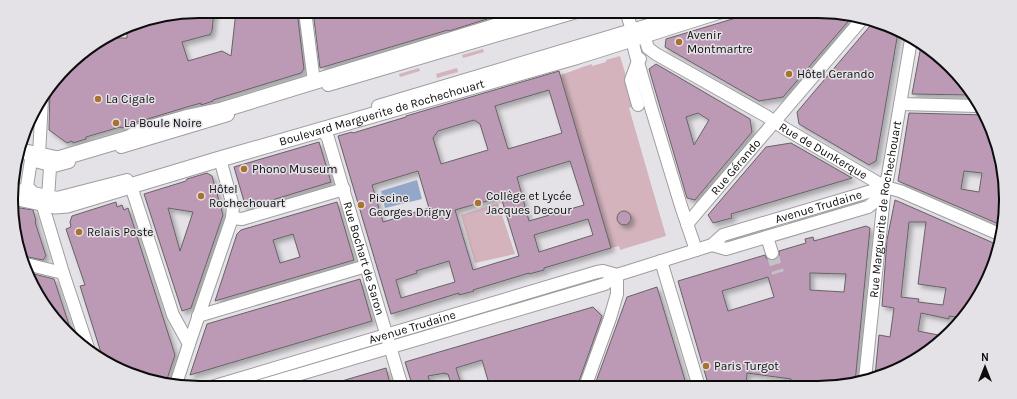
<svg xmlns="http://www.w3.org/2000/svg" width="1017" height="399" font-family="Karla,sans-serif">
<defs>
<filter id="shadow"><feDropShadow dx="3.5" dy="3.5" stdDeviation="2" flood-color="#0004"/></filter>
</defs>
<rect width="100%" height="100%" fill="#e4e2e6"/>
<g fill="#d4b3bd">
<path d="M 483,49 L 484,52 L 463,58 L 462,55 Z"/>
<path d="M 620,56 L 635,106 L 629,108 L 666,236 L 620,250 L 619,246 L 611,248 L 560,75 C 571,72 581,67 592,64 L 592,66 L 606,62 L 606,60 Z"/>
<path d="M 419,68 L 420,71 L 400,77 L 399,74 Z"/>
<path d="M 457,68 L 458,72 L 437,78 L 436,74 Z"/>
<path d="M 862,199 L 864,203 L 789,226 L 787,221 Z"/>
<path d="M 498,203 L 515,254 L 475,263 L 461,215 Z"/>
<path d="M 774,225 L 775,230 L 729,243 L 728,238 Z"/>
<path d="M 599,277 L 600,281 L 507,309 L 505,304 Z"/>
<path d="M 492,308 L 493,313 L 421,334 L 420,329 Z"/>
<path d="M 361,347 L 362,352 L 291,373 L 289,368 Z"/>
<path d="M 276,372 L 278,377 L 241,388 L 223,388 Z"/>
</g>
<path fill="#93a7cb" d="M 417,180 L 422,199 L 385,208 L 381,191 Z"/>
<g fill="#bc99b5" stroke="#666365" fill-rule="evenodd" filter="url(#shadow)">
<path d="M 200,11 L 214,11 L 212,31 L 210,35 L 208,35 L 182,42 L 188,61 L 222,51 L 231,56 L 236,11 L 297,11 L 304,69 L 301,73 L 213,100 L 213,101 L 201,105 L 201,103 L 187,107 L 131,124 L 127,125 L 126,126 L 122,128 L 120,127 L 86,137 L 86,139 L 73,143 L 72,141 L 67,143 L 49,130 L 50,88 L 75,58 L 109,38 L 127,38 L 127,28 L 139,21 L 169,16 L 169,21 L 186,16 L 189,13 Z"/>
<path d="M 313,11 L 503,11 L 504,14 L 486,19 L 487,19 L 449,31 L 448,30 L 320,68 Z"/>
<path d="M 759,11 L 818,11 L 852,17 L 783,97 L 759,101 L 665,47 L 666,39 Z"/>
<path d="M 875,20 L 878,21 L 898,32 L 876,161 L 869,165 L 799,124 L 797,112 Z"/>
<path d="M 921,46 L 939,56 L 937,63 L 947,65 L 971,95 L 912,94 Z"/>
<path d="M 656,64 L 750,119 L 752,132 L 695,200 L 687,198 L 653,83 L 649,69 ZM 698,113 L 709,120 L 694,145 L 686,117 Z"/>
<path d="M 559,71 L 611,248 L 544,268 L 544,270 L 529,274 L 529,273 L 473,290 L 474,291 L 459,295 L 459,293 L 391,314 L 338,136 L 352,132 L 353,133 L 406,117 L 406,116 ZM 549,90 L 562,133 L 508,149 L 495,106 ZM 474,120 L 480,124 L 488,150 L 441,164 L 433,138 L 438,131 ZM 570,161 L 584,205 L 529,221 L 517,177 ZM 418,171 L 429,208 L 383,222 L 372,185 ZM 501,197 L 519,256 L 473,270 L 455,210 ZM 588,219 L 593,235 L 539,252 L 534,235 ZM 449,261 L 455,282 L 401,298 L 396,280 L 417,273 L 416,271 Z"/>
<path d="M 909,113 L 986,115 L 1006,187 L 1001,225 L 898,181 ZM 964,171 L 982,173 L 979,192 L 961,189 Z"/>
<path d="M 319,142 L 331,182 L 246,208 L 234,167 Z"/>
<path d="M 791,143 L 852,178 L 731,214 L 732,218 L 713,223 L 708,215 L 766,147 Z"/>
<path d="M 207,173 L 212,176 L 223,215 L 191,308 L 182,311 L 144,194 L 186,181 L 187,179 ZM 168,208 L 193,212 L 180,251 Z"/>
<path d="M 895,200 L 998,245 L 996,260 L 974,304 L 962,318 L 949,316 L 949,319 L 921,313 L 918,331 L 938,335 L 937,338 L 944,339 L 942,341 L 901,369 L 875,376 L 879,335 L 890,337 L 894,308 L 882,306 L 887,240 ZM 909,222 L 926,222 L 918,284 L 946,288 L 943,305 L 918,302 L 919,299 L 901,297 Z"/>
<path d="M 116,202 L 117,207 L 122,205 L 124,210 L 128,208 L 175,355 L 166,382 L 139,378 L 103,359 L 80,286 L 85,285 L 66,229 L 71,227 L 70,222 L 72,216 Z"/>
<path d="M 337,202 L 354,260 L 215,301 L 237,234 L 241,230 ZM 293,234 L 300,257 L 280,263 L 273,240 Z"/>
<path d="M 14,207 L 33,210 L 36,221 L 35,222 L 46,256 L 43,260 L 28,257 L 23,257 L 15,236 Z"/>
<circle cx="624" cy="218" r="7"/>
<path d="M 866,226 L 870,228 L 855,383 L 842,386 L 837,386 L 837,385 L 812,382 L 812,386 L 790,386 L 791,379 L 747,373 L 746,387 L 709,387 L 678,281 L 765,255 L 767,259 L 770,260 L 774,260 L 778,258 L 779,255 L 779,251 L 806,243 L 805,239 L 813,237 L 814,241 ZM 810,273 L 846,274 L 844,292 L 810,290 ZM 768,277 L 774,297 L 728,311 L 722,291 Z"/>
<path d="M 30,273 L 54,279 L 73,337 L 50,312 L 46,300 L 40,299 Z"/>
<path d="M 360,279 L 372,321 L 190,375 L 207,324 Z"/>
<path d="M 657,287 L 687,387 L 594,387 L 627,297 Z"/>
<path d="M 593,307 L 602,316 L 577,387 L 490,387 L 482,360 L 456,368 L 462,387 L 452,387 L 448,374 L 445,374 L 445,373 L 428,376 L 431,387 L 413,387 L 405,362 Z"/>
<path d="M 386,368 L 391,388 L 373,388 L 372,385 L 365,388 L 328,388 L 328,385 Z"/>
</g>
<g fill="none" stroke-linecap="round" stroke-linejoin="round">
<path stroke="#c4c2c5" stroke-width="12" stroke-dasharray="12 6" stroke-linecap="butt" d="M 772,253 L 778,273"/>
<g stroke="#9f9da1" stroke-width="14">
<g id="minor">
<path d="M 305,11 L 314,82"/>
<path d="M 626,11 L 632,30 L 632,39 L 635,52 L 650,104 L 681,206 L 696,250"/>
<path id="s1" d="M 644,35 L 648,48 L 656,54 L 766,116 L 784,128 L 885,187 L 900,191 L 999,234"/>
<path d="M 328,85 L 580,11"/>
<path d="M 900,104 L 978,106"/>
<path d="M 638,105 L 631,80 L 638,61 L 640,59"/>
<path d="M 378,106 L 695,11"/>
<path id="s2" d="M 323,130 L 328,138 L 402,387"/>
<path d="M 121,147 L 228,115"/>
<path d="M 39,155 L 42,99"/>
<path d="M 31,160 L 54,166 L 69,162"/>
<path d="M 31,160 L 27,186 L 42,203 L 63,273 L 89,351"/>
<path d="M 131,186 L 173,315 L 189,344"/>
<path d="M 13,189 L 57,198 L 127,180"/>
<path d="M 43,203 L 48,197 L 50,168 L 50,167 L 43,160"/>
<path d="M 232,218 L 242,219 L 344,189"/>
<path id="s3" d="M 687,224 L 863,18"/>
<path d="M 767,237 L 772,253"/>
<path d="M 712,245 L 726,249 L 868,207 L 878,199 L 884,188"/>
<path d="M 661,261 L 699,387"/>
<path d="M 26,264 L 63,273"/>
<path d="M 198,316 L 366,266"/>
<path id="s4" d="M 865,379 L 885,187 L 888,175 L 911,40"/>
<path d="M 176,384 L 189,344 L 232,218 L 233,206 L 220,159"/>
<path d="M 585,387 L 610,318 L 617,294 L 617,275"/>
<path id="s5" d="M 208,388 L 597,272 L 603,271 L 617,275"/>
<path id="s6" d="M 253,388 L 605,284 L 617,275 L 712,245 L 723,235 L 885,187"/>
</g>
</g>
<g stroke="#9f9da1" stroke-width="17">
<g id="major">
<path d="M 21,151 L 58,159 L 129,138 L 143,130 L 189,117 L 222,110 L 545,11"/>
<path id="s7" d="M 13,197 L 55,206 L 67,205 L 220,159 L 575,57 C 624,42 672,26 720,11"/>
</g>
</g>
<use href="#minor" stroke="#fff" stroke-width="12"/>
<use href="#major" stroke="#fff" stroke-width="15"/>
</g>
<g fill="#a9732e" stroke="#e4e2e6" stroke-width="1.5">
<circle cx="679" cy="42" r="4"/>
<circle cx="789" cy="74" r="4"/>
<circle cx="98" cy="99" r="4"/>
<circle cx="116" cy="123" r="4"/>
<circle cx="244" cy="169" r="4"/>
<circle cx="201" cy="196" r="4"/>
<circle cx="478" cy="203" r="4"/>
<circle cx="361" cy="205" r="4"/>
<circle cx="79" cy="232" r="4"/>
<circle cx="706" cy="366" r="4"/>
</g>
<g text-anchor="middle" stroke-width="3" stroke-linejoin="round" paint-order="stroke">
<g font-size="12" fill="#0c0c0d" stroke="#e4e2e6" text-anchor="start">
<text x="687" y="39">Avenir<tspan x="687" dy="14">Montmartre</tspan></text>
<text x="797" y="78">Hôtel Gerando</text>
<text x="106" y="103">La Cigale</text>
<text x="124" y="127">La Boule Noire</text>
<text x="252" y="173">Phono Museum</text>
<text x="209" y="193">Hôtel<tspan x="209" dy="14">Rochechouart</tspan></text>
<text x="486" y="200">Collège et Lycée<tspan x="486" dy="14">Jacques Decour</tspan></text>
<text x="369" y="202">Piscine<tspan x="369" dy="14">Georges Drigny</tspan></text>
<text x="87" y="236">Relais Poste</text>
<text x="714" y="370">Paris Turgot</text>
</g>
<g font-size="12" fill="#0c0c0d" stroke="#e4e2e6">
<text dy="4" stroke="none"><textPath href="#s7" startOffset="383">Boulevard Marguerite de Rochechouart</textPath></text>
<text dy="4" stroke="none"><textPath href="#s1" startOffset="217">Rue de Dunkerque</textPath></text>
<text dy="4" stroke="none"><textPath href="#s3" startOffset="75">Rue Gérando</textPath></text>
<text dy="4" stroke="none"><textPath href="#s6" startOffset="596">Avenue Trudaine</textPath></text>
<text dy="4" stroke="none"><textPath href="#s4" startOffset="171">Rue Marguerite de Rochechouart</textPath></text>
<text dy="4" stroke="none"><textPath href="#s2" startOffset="135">Rue Bochart de Saron</textPath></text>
<text dy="4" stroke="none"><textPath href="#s5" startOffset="213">Avenue Trudaine</textPath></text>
</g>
</g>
<path d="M0 0H1017V399H0ZM199 18H818A181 181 0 0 1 999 199V200A181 181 0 0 1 818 381H199A181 181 0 0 1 18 200V199A181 181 0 0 1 199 18Z" fill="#e4e2e6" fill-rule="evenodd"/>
<path fill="none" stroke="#0c0c0d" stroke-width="2" d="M199 18H818A181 181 0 0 1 999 199V200A181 181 0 0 1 818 381H199A181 181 0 0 1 18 200V199A181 181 0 0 1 199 18Z"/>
<g transform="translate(985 367)" stroke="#e4e2e6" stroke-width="3" paint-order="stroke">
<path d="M0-3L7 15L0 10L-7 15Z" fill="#0c0c0d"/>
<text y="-6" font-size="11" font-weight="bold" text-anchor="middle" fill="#0c0c0d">N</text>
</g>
</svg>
